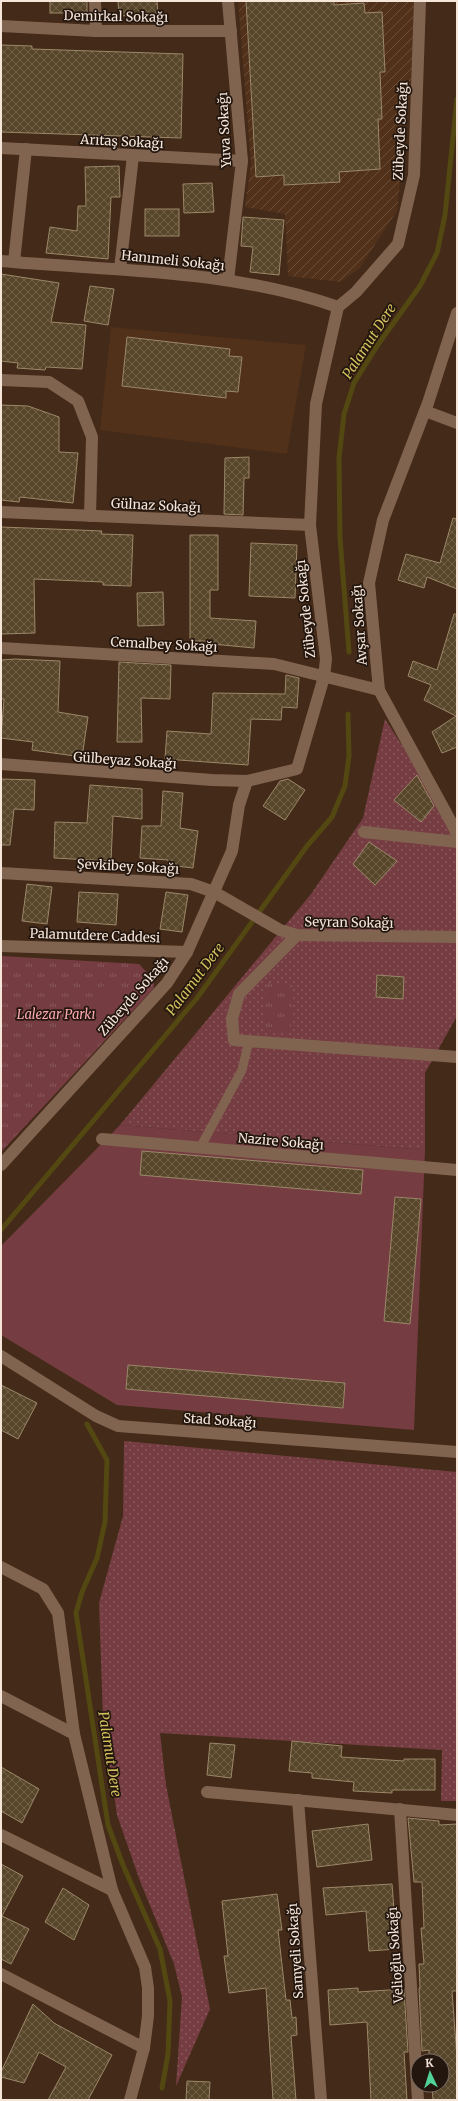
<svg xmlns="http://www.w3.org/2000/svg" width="458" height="2101" font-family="Merriweather,serif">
<defs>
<pattern id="industrial-furrows" width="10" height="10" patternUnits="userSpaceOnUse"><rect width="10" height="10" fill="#51311a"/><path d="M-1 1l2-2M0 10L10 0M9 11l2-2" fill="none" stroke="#6b4f3b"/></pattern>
<pattern id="grass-dots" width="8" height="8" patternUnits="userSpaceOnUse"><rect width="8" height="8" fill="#753d42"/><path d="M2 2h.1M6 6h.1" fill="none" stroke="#89595d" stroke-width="1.8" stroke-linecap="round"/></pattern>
<pattern id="park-tufts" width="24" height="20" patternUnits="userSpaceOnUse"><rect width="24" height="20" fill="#753d42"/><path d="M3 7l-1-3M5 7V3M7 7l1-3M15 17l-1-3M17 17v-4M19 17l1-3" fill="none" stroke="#89595d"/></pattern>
<pattern id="building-cross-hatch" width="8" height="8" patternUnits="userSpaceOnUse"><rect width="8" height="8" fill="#58462a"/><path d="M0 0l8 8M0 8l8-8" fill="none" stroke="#716148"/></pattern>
</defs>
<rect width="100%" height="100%" fill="#442a18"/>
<path fill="#51311a" d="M 111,327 L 306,345 L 287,454 L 100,430 Z"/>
<path fill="url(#industrial-furrows)" d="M 238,1 L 420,1 L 397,211 L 359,269 L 340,282 L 288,276 L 285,214 L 245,207 L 251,163 Z"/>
<g fill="url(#grass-dots)">
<path d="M 385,719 L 457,829 L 457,1016 L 425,1073 L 425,1150 L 120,1125 L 311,894 L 363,818 Z"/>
<path d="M 124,1441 L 457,1472 L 457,1801 L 441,1801 L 442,1750 L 160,1733 L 166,1785 L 210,2009 L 176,2086 L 182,1997 L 174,1964 L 140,1881 L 117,1815 L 103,1718 L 99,1603 L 123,1516 Z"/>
</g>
<g fill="url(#park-tufts)">
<path d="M 2,956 L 139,964 L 154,980 L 154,988 L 1,1152 Z"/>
<path d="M 266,983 L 293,985 L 290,1032 L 264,1030 Z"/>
</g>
<g fill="#753d42">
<path d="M 112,977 L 136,1000 L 88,1049 L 64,1026 Z"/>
<path d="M 120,1125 L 425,1150 L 414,1430 L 117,1405 L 1,1335 L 1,1246 Z"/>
</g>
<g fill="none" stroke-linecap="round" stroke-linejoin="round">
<g stroke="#534811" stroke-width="5">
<path d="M 349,652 L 340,538 L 339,458 L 344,414 L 354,383 L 377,346 L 420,286 L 437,253 L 445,215 L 457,99"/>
<path d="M 1,1230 L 197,998 L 307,846 L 332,817 L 345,786 L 349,756 L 348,714"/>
<path d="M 87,1424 L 107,1460 L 105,1522 L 97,1558 L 82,1592 L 76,1613 L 108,1825 L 123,1865 L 160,1949 L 170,2001 L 168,2054 L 162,2088"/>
</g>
</g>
<g fill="url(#building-cross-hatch)" stroke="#9b8769">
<rect x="50" y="1" width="37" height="12"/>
<path d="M 118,1 L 157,1 L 158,14 L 119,16 Z"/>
<path d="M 246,1 L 334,1 L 334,5 L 364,3 L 365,13 L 382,12 L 385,72 L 380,72 L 382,119 L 378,119 L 380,169 L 339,172 L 340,182 L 284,185 L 284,175 L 256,177 Z"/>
<path d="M 1,45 L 32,46 L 32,49 L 183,54 L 181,138 L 1,132 Z"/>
<path d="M 119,166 L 120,197 L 111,197 L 108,259 L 46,253 L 50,227 L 77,231 L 78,206 L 86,206 L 85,167 Z"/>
<path d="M 212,183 L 214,212 L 184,213 L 183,184 Z"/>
<rect x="145" y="209" width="34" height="27"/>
<path d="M 243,217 L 284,220 L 279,275 L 250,272 L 253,247 L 241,246 Z"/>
<path d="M 1,274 L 59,283 L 51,322 L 86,325 L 82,369 L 46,367 L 45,370 L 17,368 L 18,363 L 1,361 Z"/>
<path d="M 90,286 L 114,289 L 108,325 L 84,321 Z"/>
<path d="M 127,337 L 230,349 L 229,356 L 242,357 L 238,392 L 226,391 L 226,398 L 122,386 Z"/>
<path d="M 1,405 L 28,406 L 59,417 L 59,452 L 78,453 L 73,503 L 20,497 L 19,502 L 1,500 Z"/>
<path d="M 249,457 L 249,478 L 244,478 L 243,515 L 224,514 L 225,458 Z"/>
<path d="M 453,518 L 457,519 L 457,589 L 427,577 L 424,588 L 398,580 L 406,554 L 440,563 Z"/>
<path d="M 1,527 L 78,530 L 102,531 L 101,534 L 133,535 L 131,586 L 103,585 L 103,582 L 34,579 L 35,633 L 1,634 Z"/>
<path d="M 190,535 L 218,535 L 218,590 L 210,590 L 210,618 L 256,621 L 254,648 L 212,644 L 212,641 L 190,641 Z"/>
<path d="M 251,543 L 297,545 L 295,598 L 249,596 Z"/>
<path d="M 163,592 L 164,625 L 138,626 L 137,593 Z"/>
<path d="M 454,614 L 457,614 L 457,747 L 442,753 L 432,732 L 456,716 L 424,700 L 431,685 L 408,676 L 413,661 L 437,670 Z"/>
<path d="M 15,659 L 60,661 L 58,712 L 88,717 L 82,757 L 32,750 L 33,742 L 1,738 L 4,699 L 1,699 L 1,660 Z"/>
<path d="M 119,662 L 171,665 L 170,699 L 141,698 L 142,742 L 117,742 Z"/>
<path d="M 286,675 L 299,678 L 297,708 L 282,707 L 281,720 L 251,719 L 248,765 L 165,759 L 167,731 L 211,734 L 213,693 L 285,694 Z"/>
<path d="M 417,775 L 434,806 L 421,822 L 394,800 Z"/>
<path d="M 1,779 L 35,780 L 34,810 L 14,809 L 10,845 L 1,845 Z"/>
<path d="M 288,779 L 305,790 L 285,820 L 263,806 L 280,781 Z"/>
<path d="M 90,785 L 142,789 L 142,819 L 113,816 L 111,861 L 54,858 L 55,822 L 87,823 Z"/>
<path d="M 163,791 L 183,793 L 180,828 L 198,831 L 193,868 L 168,865 L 168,860 L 140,858 L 142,826 L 161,826 Z"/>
<path d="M 369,842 L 397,861 L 375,885 L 353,864 Z"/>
<path d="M 27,884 L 52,887 L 47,924 L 22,921 Z"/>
<path d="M 79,892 L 118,894 L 116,925 L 77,922 Z"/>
<path d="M 166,892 L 188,895 L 182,932 L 160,929 Z"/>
<path d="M 377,975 L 404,977 L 403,999 L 376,997 Z"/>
<path d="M 142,1151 L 363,1170 L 361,1194 L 140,1175 Z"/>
<path d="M 395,1197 L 421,1199 L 410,1324 L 384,1321 Z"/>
<path d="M 128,1365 L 345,1383 L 343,1408 L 126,1389 Z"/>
<path d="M 1,1385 L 37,1403 L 18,1439 L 1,1430 Z"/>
<path d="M 292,1741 L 342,1746 L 341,1757 L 404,1761 L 404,1759 L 435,1759 L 435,1790 L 392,1790 L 392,1793 L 353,1791 L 354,1782 L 312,1778 L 312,1773 L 289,1771 Z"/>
<path d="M 210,1743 L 235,1745 L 231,1778 L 207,1775 Z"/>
<path d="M 1,1767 L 39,1789 L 22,1823 L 1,1811 Z"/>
<path d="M 408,1818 L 439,1821 L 439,1825 L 457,1824 L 457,1991 L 452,1991 L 457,2058 L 457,2100 L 433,2100 L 432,2085 L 442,2085 L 442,2058 L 429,2059 L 429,2050 L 422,2051 L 419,1988 L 420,1988 L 419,1964 L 424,1964 L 421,1928 L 424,1928 L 422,1882 L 414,1882 Z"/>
<path d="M 368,1824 L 372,1860 L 317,1867 L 312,1831 Z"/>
<path d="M 1,1864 L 23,1876 L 2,1916 L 29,1929 L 11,1964 L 1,1959 Z"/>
<path d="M 392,1884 L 397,1949 L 369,1951 L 366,1911 L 326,1915 L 323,1888 Z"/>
<path d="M 63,1888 L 89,1905 L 74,1940 L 45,1922 Z"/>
<path d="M 277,1894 L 282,1930 L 278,1930 L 286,2000 L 290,2000 L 292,2018 L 296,2017 L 297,2035 L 291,2036 L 296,2100 L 273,2100 L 266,1988 L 229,1993 L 224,1956 L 228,1956 L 222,1901 Z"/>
<path d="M 358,1988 L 358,1992 L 404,1989 L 408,2052 L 404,2052 L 407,2100 L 371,2100 L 367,2022 L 330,2025 L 328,1990 Z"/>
<path d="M 33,2004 L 54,2023 L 112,2055 L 88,2100 L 48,2100 L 66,2067 L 39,2052 L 24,2083 L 1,2077 L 1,2072 Z"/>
<path d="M 187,2081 L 210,2082 L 209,2100 L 186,2100 Z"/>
</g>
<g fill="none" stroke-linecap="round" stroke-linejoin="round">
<path stroke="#816450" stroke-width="9" d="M 200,1148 L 242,1070 L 249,1041"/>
<g stroke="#816450" stroke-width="12">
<path d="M 95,1 L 96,31"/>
<path d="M 1,26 L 96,31 L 231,31"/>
<path d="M 1,148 L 242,161"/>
<path d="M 1,261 C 114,271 230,269 338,307"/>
<path d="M 14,262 L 26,149"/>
<path d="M 120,269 L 133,156"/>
<path d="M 228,280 L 242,161 L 228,1"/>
<path d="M 1,380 L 49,382 L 78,401 L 92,437 L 90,516"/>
<path d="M 425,411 L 457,423"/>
<path d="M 1,512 L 310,525"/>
<path d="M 1,648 L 274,664 L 379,690"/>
<path d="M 1,764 L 212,780 L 247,781"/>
<path d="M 364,832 L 457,842"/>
<path d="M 1,873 L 191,884 L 214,892 L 280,930 L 297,935 L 457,937"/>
<path d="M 297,935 L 239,994 L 232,1019 L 234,1040 L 457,1057"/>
<path d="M 102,1139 L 457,1170"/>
<path d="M 1,1165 L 167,983 L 187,952 L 232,851 L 239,805 L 247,781 L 297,769 L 324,677 L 326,659 L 310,525 L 316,404 L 338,307 L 356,292 L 398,244 L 414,175 L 420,1"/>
<path d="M 1,1356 L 96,1416 L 118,1426 L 457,1452"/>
<path d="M 1,1567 L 43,1589 L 58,1613 L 74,1734 L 112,1890 L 145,1967 L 148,1988 L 148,2016 L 144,2048 L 130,2100"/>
<path d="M 1,1696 L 74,1734"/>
<path d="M 207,1792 L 457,1815"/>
<path d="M 298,1800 L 321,2100"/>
<path d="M 400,1809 L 418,2100"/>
<path d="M 1,1835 L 112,1890"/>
<path d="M 1,1974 L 144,2048"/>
</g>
<g stroke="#816450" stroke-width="12">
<path d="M 457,313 L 428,403 L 383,520 L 369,583 L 379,690 L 457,833"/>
<path d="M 1,946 L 187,952"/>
</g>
</g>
<g text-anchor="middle" stroke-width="3.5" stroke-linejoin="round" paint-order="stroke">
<g font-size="13" fill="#f6e5d9" stroke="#22160e">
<text transform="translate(116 16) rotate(1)" y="5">Demirkal Sokağı</text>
<text transform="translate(224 130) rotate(-93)" y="5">Yuva Sokağı</text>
<text transform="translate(400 131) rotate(-87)" y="5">Zübeyde Sokağı</text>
<text transform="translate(122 141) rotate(3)" y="5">Arıtaş Sokağı</text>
<text transform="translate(173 260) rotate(6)" y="5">Hanımeli Sokağı</text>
<text transform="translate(156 505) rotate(3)" y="5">Gülnaz Sokağı</text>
<text transform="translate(305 609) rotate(-96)" y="5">Zübeyde Sokağı</text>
<text transform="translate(359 625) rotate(-94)" y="5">Avşar Sokağı</text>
<text transform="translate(164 644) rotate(3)" y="5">Cemalbey Sokağı</text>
<text transform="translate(125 760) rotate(4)" y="5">Gülbeyaz Sokağı</text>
<text transform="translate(128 866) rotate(3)" y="5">Şevkibey Sokağı</text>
<text transform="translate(349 922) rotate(1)" y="5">Seyran Sokağı</text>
<text transform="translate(95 935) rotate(2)" y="5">Palamutdere Caddesi</text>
<text transform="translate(133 996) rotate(-49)" y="5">Zübeyde Sokağı</text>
<text transform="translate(281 1141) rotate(5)" y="5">Nazire Sokağı</text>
<text transform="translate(220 1420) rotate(4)" y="5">Stad Sokağı</text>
<text transform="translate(295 1951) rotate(-94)" y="5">Samyeli Sokağı</text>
<text transform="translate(395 1955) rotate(-94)" y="5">Velioğlu Sokağı</text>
</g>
<g font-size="13" font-style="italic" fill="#fcaab0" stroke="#22160e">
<text x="56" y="1019">Lalezar Parkı</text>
</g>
<g font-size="14" font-style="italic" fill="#d3bf5b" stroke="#22160e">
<text transform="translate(369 341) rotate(-57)" y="5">Palamut Dere</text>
<text transform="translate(195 979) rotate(-53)" y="5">Palamut Dere</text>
<text transform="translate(110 1754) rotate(81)" y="5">Palamut Dere</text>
</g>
</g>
<rect width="458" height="2101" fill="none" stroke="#f6e5d9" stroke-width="4"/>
<g transform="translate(430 2073) rotate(356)"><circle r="19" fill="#22160e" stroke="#77695f"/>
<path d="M0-3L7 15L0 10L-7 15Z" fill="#51d398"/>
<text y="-6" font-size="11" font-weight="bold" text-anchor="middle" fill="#f6e5d9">K</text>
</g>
</svg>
